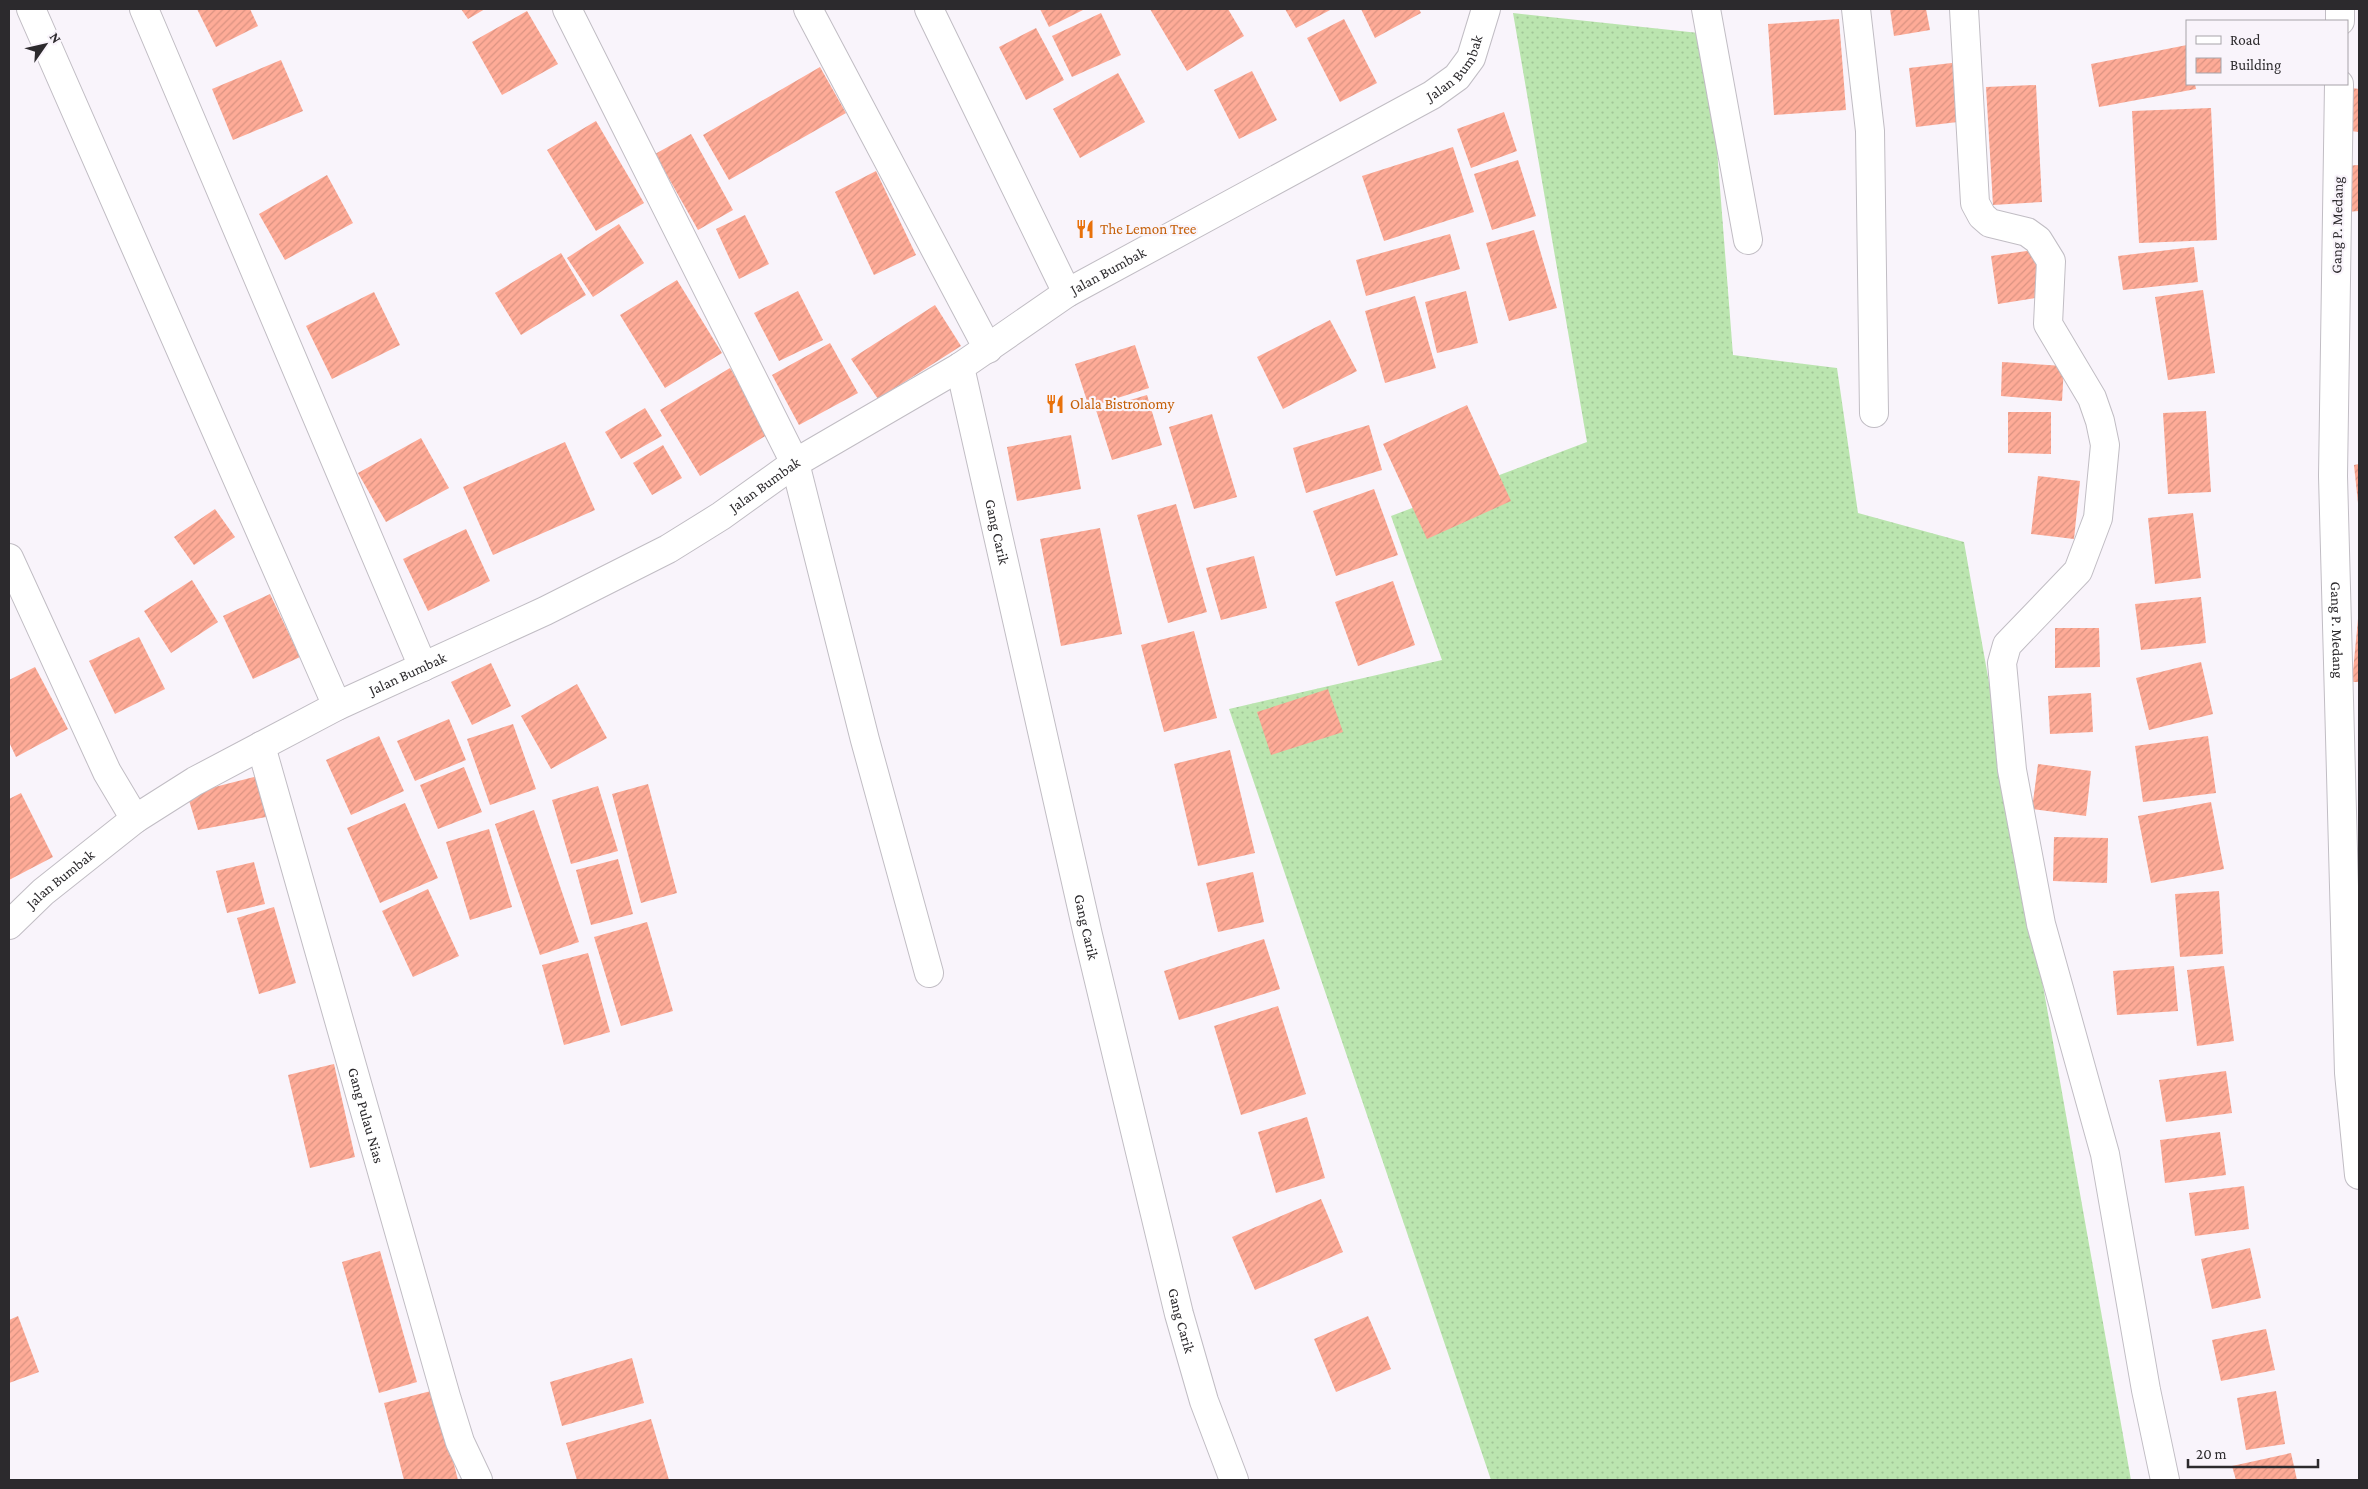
<svg xmlns="http://www.w3.org/2000/svg" width="2368" height="1489" font-family="'Crimson Pro',serif">
<defs>
<pattern id="grass-dots" width="8" height="8" patternUnits="userSpaceOnUse" patternTransform="scale(1.25)"><rect width="8" height="8" fill="#bbe5af"/><path d="M2 2h.1M6 6h.1" fill="none" stroke="#a1c597" stroke-width="1.8" stroke-linecap="round"/></pattern>
<pattern id="building-hatch" width="6" height="6" patternUnits="userSpaceOnUse" patternTransform="scale(1.25)"><rect width="6" height="6" fill="#feab97"/><path d="M-1 1l2-2M0 6l6-6M5 7l2-2" fill="none" stroke="#da9382"/></pattern>
</defs>
<rect width="100%" height="100%" fill="#f9f4fb"/>
<path fill="url(#grass-dots)" d="M 1513,13 L 1708,34 L 1733,355 L 1837,368 L 1858,513 L 1964,542 L 2131,1480 L 1491,1480 L 1229,709 L 1442,660 L 1391,516 L 1587,442 Z"/>
<g fill="url(#building-hatch)">
<path d="M 197,9 L 250,9 L 258,26 L 216,47 Z"/>
<path d="M 461,9 L 485,9 L 468,19 Z"/>
<path d="M 1040,9 L 1085,9 L 1049,27 Z"/>
<path d="M 1150,9 L 1228,9 L 1244,36 L 1187,71 Z"/>
<path d="M 1285,9 L 1332,9 L 1296,28 Z"/>
<path d="M 1361,9 L 1419,9 L 1421,13 L 1375,38 Z"/>
<path d="M 1890,9 L 1926,9 L 1930,30 L 1894,36 Z"/>
<path d="M 527,11 L 558,64 L 502,95 L 472,42 Z"/>
<path d="M 1101,13 L 1121,55 L 1072,77 L 1052,36 Z"/>
<path d="M 1344,19 L 1377,83 L 1340,102 L 1307,38 Z"/>
<path d="M 1839,19 L 1846,110 L 1774,115 L 1768,24 Z"/>
<path d="M 1036,28 L 1064,80 L 1026,100 L 999,47 Z"/>
<path d="M 2187,45 L 2187,84 L 2195,84 L 2196,89 L 2099,107 L 2091,64 Z"/>
<path d="M 281,60 L 303,111 L 233,140 L 212,89 Z"/>
<path d="M 1960,62 L 1966,121 L 1916,127 L 1909,68 Z"/>
<path d="M 820,67 L 846,113 L 729,180 L 703,135 Z"/>
<path d="M 1252,71 L 1277,120 L 1239,139 L 1214,90 Z"/>
<path d="M 1118,73 L 1145,122 L 1080,158 L 1053,109 Z"/>
<path d="M 2036,85 L 2042,202 L 1993,205 L 1986,87 Z"/>
<path d="M 2345,87 L 2359,89 L 2359,132 L 2341,130 Z"/>
<path d="M 2211,108 L 2217,240 L 2139,243 L 2132,111 Z"/>
<path d="M 1504,112 L 1517,151 L 1471,168 L 1457,129 Z"/>
<path d="M 596,121 L 644,203 L 596,231 L 547,150 Z"/>
<path d="M 691,134 L 733,210 L 698,230 L 655,154 Z"/>
<path d="M 1453,147 L 1474,212 L 1384,241 L 1362,176 Z"/>
<path d="M 1518,160 L 1536,216 L 1492,230 L 1474,174 Z"/>
<path d="M 2359,165 L 2359,211 L 2346,212 L 2343,166 Z"/>
<path d="M 876,171 L 916,255 L 874,275 L 835,192 Z"/>
<path d="M 327,175 L 353,223 L 285,260 L 259,214 Z"/>
<path d="M 745,215 L 769,264 L 739,279 L 716,229 Z"/>
<path d="M 619,224 L 644,263 L 593,297 L 567,258 Z"/>
<path d="M 1534,230 L 1557,308 L 1509,321 L 1486,243 Z"/>
<path d="M 1450,234 L 1460,269 L 1366,296 L 1356,260 Z"/>
<path d="M 2194,247 L 2198,282 L 2123,290 L 2118,256 Z"/>
<path d="M 2034,250 L 2041,297 L 1998,304 L 1991,256 Z"/>
<path d="M 561,253 L 586,295 L 521,335 L 495,293 Z"/>
<path d="M 677,280 L 722,353 L 665,388 L 620,315 Z"/>
<path d="M 2203,290 L 2215,373 L 2168,380 L 2155,297 Z"/>
<path d="M 798,291 L 823,340 L 779,361 L 754,313 Z"/>
<path d="M 1466,291 L 1478,343 L 1437,353 L 1425,302 Z"/>
<path d="M 374,292 L 400,345 L 332,379 L 306,326 Z"/>
<path d="M 1415,296 L 1436,368 L 1385,383 L 1365,311 Z"/>
<path d="M 935,305 L 961,346 L 878,399 L 851,359 Z"/>
<path d="M 1330,320 L 1357,371 L 1283,409 L 1257,357 Z"/>
<path d="M 830,343 L 858,393 L 799,425 L 772,375 Z"/>
<path d="M 1135,345 L 1149,388 L 1089,407 L 1075,364 Z"/>
<path d="M 2002,362 L 2064,366 L 2062,401 L 2001,396 Z"/>
<path d="M 730,368 L 770,433 L 700,476 L 660,410 Z"/>
<path d="M 1147,395 L 1162,445 L 1112,460 L 1096,410 Z"/>
<path d="M 1467,405 L 1511,501 L 1427,539 L 1383,444 Z"/>
<path d="M 645,408 L 662,436 L 621,459 L 605,432 Z"/>
<path d="M 2206,411 L 2211,492 L 2168,494 L 2163,413 Z"/>
<path d="M 2008,412 L 2051,412 L 2051,454 L 2008,453 Z"/>
<path d="M 1212,414 L 1237,497 L 1194,509 L 1169,427 Z"/>
<path d="M 1369,425 L 1382,470 L 1306,493 L 1293,448 Z"/>
<path d="M 1071,435 L 1081,489 L 1017,501 L 1007,447 Z"/>
<path d="M 421,438 L 449,488 L 386,522 L 358,473 Z"/>
<path d="M 565,442 L 595,510 L 493,555 L 463,487 Z"/>
<path d="M 663,445 L 682,478 L 652,495 L 633,463 Z"/>
<path d="M 2359,464 L 2359,503 L 2358,503 L 2354,465 Z"/>
<path d="M 2038,476 L 2080,481 L 2074,539 L 2031,534 Z"/>
<path d="M 1374,489 L 1398,555 L 1336,576 L 1313,511 Z"/>
<path d="M 1176,504 L 1207,612 L 1168,623 L 1137,515 Z"/>
<path d="M 215,509 L 235,537 L 194,565 L 174,537 Z"/>
<path d="M 2193,513 L 2201,578 L 2155,584 L 2148,518 Z"/>
<path d="M 1100,528 L 1122,634 L 1061,646 L 1040,539 Z"/>
<path d="M 466,529 L 490,581 L 428,611 L 403,559 Z"/>
<path d="M 1254,556 L 1267,608 L 1221,620 L 1206,568 Z"/>
<path d="M 192,580 L 218,622 L 171,653 L 144,611 Z"/>
<path d="M 1393,581 L 1415,645 L 1358,666 L 1335,602 Z"/>
<path d="M 270,594 L 300,657 L 253,679 L 223,616 Z"/>
<path d="M 2201,597 L 2206,643 L 2141,650 L 2135,604 Z"/>
<path d="M 2358,619 L 2359,619 L 2359,682 L 2352,682 Z"/>
<path d="M 2055,628 L 2099,628 L 2100,667 L 2055,668 Z"/>
<path d="M 1194,631 L 1217,718 L 1164,732 L 1141,645 Z"/>
<path d="M 139,637 L 165,689 L 115,714 L 89,661 Z"/>
<path d="M 2201,662 L 2213,714 L 2149,730 L 2136,678 Z"/>
<path d="M 491,663 L 511,706 L 472,725 L 451,682 Z"/>
<path d="M 35,667 L 68,729 L 16,757 L 9,742 L 9,680 Z"/>
<path d="M 577,684 L 607,738 L 551,769 L 521,716 Z"/>
<path d="M 1328,689 L 1343,732 L 1271,755 L 1257,712 Z"/>
<path d="M 2091,693 L 2093,732 L 2050,734 L 2048,696 Z"/>
<path d="M 449,719 L 466,760 L 415,781 L 397,741 Z"/>
<path d="M 513,724 L 536,789 L 490,805 L 467,739 Z"/>
<path d="M 379,736 L 404,791 L 351,815 L 326,760 Z"/>
<path d="M 2208,736 L 2216,793 L 2143,802 L 2135,746 Z"/>
<path d="M 1230,750 L 1255,853 L 1198,866 L 1174,764 Z"/>
<path d="M 2038,764 L 2091,771 L 2086,816 L 2032,809 Z"/>
<path d="M 464,767 L 482,812 L 438,829 L 420,785 Z"/>
<path d="M 258,776 L 266,817 L 198,830 L 187,794 Z"/>
<path d="M 648,784 L 677,893 L 641,903 L 612,794 Z"/>
<path d="M 598,786 L 618,851 L 571,864 L 552,800 Z"/>
<path d="M 21,793 L 53,857 L 9,880 L 9,799 Z"/>
<path d="M 2211,802 L 2224,869 L 2151,883 L 2138,816 Z"/>
<path d="M 405,803 L 438,878 L 380,903 L 347,828 Z"/>
<path d="M 534,810 L 579,942 L 540,955 L 495,824 Z"/>
<path d="M 489,829 L 512,907 L 470,920 L 446,842 Z"/>
<path d="M 2054,837 L 2108,838 L 2107,883 L 2053,881 Z"/>
<path d="M 618,859 L 633,914 L 591,925 L 576,870 Z"/>
<path d="M 254,862 L 265,904 L 227,913 L 216,871 Z"/>
<path d="M 1253,872 L 1264,922 L 1218,932 L 1206,883 Z"/>
<path d="M 428,889 L 459,956 L 413,977 L 382,911 Z"/>
<path d="M 2219,891 L 2223,954 L 2180,957 L 2175,894 Z"/>
<path d="M 274,907 L 296,983 L 259,994 L 237,918 Z"/>
<path d="M 647,922 L 673,1011 L 621,1026 L 594,937 Z"/>
<path d="M 1264,939 L 1280,989 L 1179,1020 L 1164,971 Z"/>
<path d="M 588,953 L 610,1032 L 564,1045 L 542,965 Z"/>
<path d="M 2174,966 L 2178,1011 L 2117,1015 L 2113,971 Z"/>
<path d="M 2224,966 L 2234,1041 L 2197,1046 L 2187,970 Z"/>
<path d="M 1278,1006 L 1306,1094 L 1241,1115 L 1214,1026 Z"/>
<path d="M 334,1064 L 355,1157 L 310,1168 L 288,1075 Z"/>
<path d="M 2226,1071 L 2232,1113 L 2166,1122 L 2159,1080 Z"/>
<path d="M 1307,1117 L 1325,1178 L 1276,1193 L 1258,1132 Z"/>
<path d="M 2220,1132 L 2226,1175 L 2165,1183 L 2160,1140 Z"/>
<path d="M 2244,1186 L 2249,1229 L 2195,1236 L 2189,1193 Z"/>
<path d="M 1321,1199 L 1343,1252 L 1255,1290 L 1232,1237 Z"/>
<path d="M 2250,1248 L 2261,1298 L 2212,1309 L 2201,1259 Z"/>
<path d="M 380,1251 L 417,1382 L 379,1393 L 342,1262 Z"/>
<path d="M 18,1316 L 39,1372 L 9,1383 L 9,1320 Z"/>
<path d="M 1368,1316 L 1391,1369 L 1336,1392 L 1314,1339 Z"/>
<path d="M 2266,1329 L 2275,1370 L 2221,1381 L 2212,1340 Z"/>
<path d="M 632,1358 L 644,1403 L 562,1426 L 550,1382 Z"/>
<path d="M 435,1390 L 458,1480 L 404,1480 L 384,1403 Z"/>
<path d="M 2276,1391 L 2285,1444 L 2246,1450 L 2237,1398 Z"/>
<path d="M 651,1419 L 669,1480 L 577,1480 L 566,1443 Z"/>
<path d="M 2291,1453 L 2297,1480 L 2236,1480 L 2232,1466 Z"/>
</g>
<g fill="none" stroke-linecap="round" stroke-linejoin="round">
<g stroke="#c1bdc4" stroke-width="30">
<g id="minor">
<path d="M 31,9 L 337,706"/>
<path d="M 144,9 L 423,667"/>
<path d="M 567,9 L 795,463 L 865,740 L 929,973"/>
<path d="M 808,9 L 988,349"/>
<path d="M 929,9 L 1067,293"/>
<path d="M 1706,9 L 1748,240"/>
<path d="M 1856,9 L 1870,131 L 1874,413"/>
<path d="M 1964,9 L 1975,203 L 1982,216 L 1990,223 L 2027,232 L 2038,240 L 2051,261 L 2048,324 L 2092,398 L 2100,421 L 2105,445 L 2098,518 L 2078,571 L 2007,645 L 2002,663 L 2012,770 L 2041,924 L 2105,1154 L 2146,1390 L 2165,1480"/>
<path d="M 2340,21 L 2340,9"/>
<path id="s1" d="M 2339,84 L 2333,476 L 2349,1073 L 2359,1175"/>
<path id="s2" d="M 960,367 L 1088,935 L 1179,1314 L 1204,1401 L 1234,1480"/>
<path d="M 9,558 L 107,772 L 135,819"/>
<path id="s3" d="M 261,746 L 447,1400 L 460,1442 L 478,1480"/>
<path id="s4" d="M 9,925 L 43,892 L 135,819 L 195,781 L 337,706 L 545,611 L 668,549 L 721,516 L 795,463 L 960,367 L 1067,293 L 1432,95 L 1457,77 L 1471,58 L 1486,9"/>
</g>
</g>
<use href="#minor" stroke="#fff" stroke-width="28"/>
</g>
<defs>
<g id="restaurant-bare" transform="scale(1.5)"><path d="M-5-6h1v4h1v-4h1v4h1v-4h1v5L-1.5 .5V6h-2V.5L-5-1ZM5-6V6H3V1.5H1.5Q1.5-4 5-6Z" fill="#e8710a" stroke="#f9f4fb" stroke-width="2.5" paint-order="stroke"/></g>
</defs>
<g fill-rule="evenodd">
<use href="#restaurant-bare" x="1085" y="229"/>
<use href="#restaurant-bare" x="1055" y="404"/>
</g>
<g text-anchor="middle" stroke-width="4.5" stroke-linejoin="round" paint-order="stroke">
<g font-size="15" fill="#2c2a2d" stroke="#f9f4fb">
<text dy="5" stroke="none"><textPath href="#s4" startOffset="1689">Jalan Bumbak</textPath></text>
<text transform="translate(2337 225) rotate(-89)" y="5">Gang P. Medang</text>
<text dy="5" stroke="none"><textPath href="#s4" startOffset="1284">Jalan Bumbak</textPath></text>
<text dy="5" stroke="none"><textPath href="#s4" startOffset="879">Jalan Bumbak</textPath></text>
<text dy="5" stroke="none"><textPath href="#s2" startOffset="169">Gang Carik</textPath></text>
<text dy="5" stroke="none"><textPath href="#s1" startOffset="546">Gang P. Medang</textPath></text>
<text dy="5" stroke="none"><textPath href="#s4" startOffset="474">Jalan Bumbak</textPath></text>
<text dy="5" stroke="none"><textPath href="#s4" startOffset="69">Jalan Bumbak</textPath></text>
<text dy="5" stroke="none"><textPath href="#s2" startOffset="574">Gang Carik</textPath></text>
<text dy="5" stroke="none"><textPath href="#s3" startOffset="384">Gang Pulau Nias</textPath></text>
<text dy="5" stroke="none"><textPath href="#s2" startOffset="979">Gang Carik</textPath></text>
</g>
<g font-size="15" fill="#c56008" stroke="#f9f4fb" text-anchor="start">
<text x="1100" y="234">The Lemon Tree</text>
<text x="1070" y="409">Olala Bistronomy</text>
</g>
</g>
<rect width="2368" height="1489" fill="none" stroke="#2c2a2d" stroke-width="20"/>
<rect x="2186" y="20" width="162" height="65" fill="#f9f4fb" stroke="#a7a3a9"/>
<rect x="2196" y="36" width="25" height="8" fill="#ffffff" stroke="#a7a3a9"/>
<text x="2230" y="45" font-size="15" fill="#2c2a2d">Road</text>
<rect x="2196" y="58" width="25" height="15" fill="url(#building-hatch)" stroke="#a7a3a9"/>
<text x="2230" y="70" font-size="15" fill="#2c2a2d">Building</text>
<g transform="translate(45 45) rotate(56)" stroke="#f9f4fb" stroke-width="4" paint-order="stroke">
<path d="M0-4L9 19L0 12L-9 19Z" fill="#2c2a2d"/>
<text y="-8" font-size="14" font-weight="bold" text-anchor="middle" fill="#2c2a2d">N</text>
</g>
<path d="M2188 1459v8h130v-8" fill="none" stroke="#2c2a2d" stroke-width="2.5"/>
<text x="2196" y="1459" font-size="15" fill="#2c2a2d" stroke="#f9f4fb" stroke-width="4" paint-order="stroke">20 m</text>
</svg>
